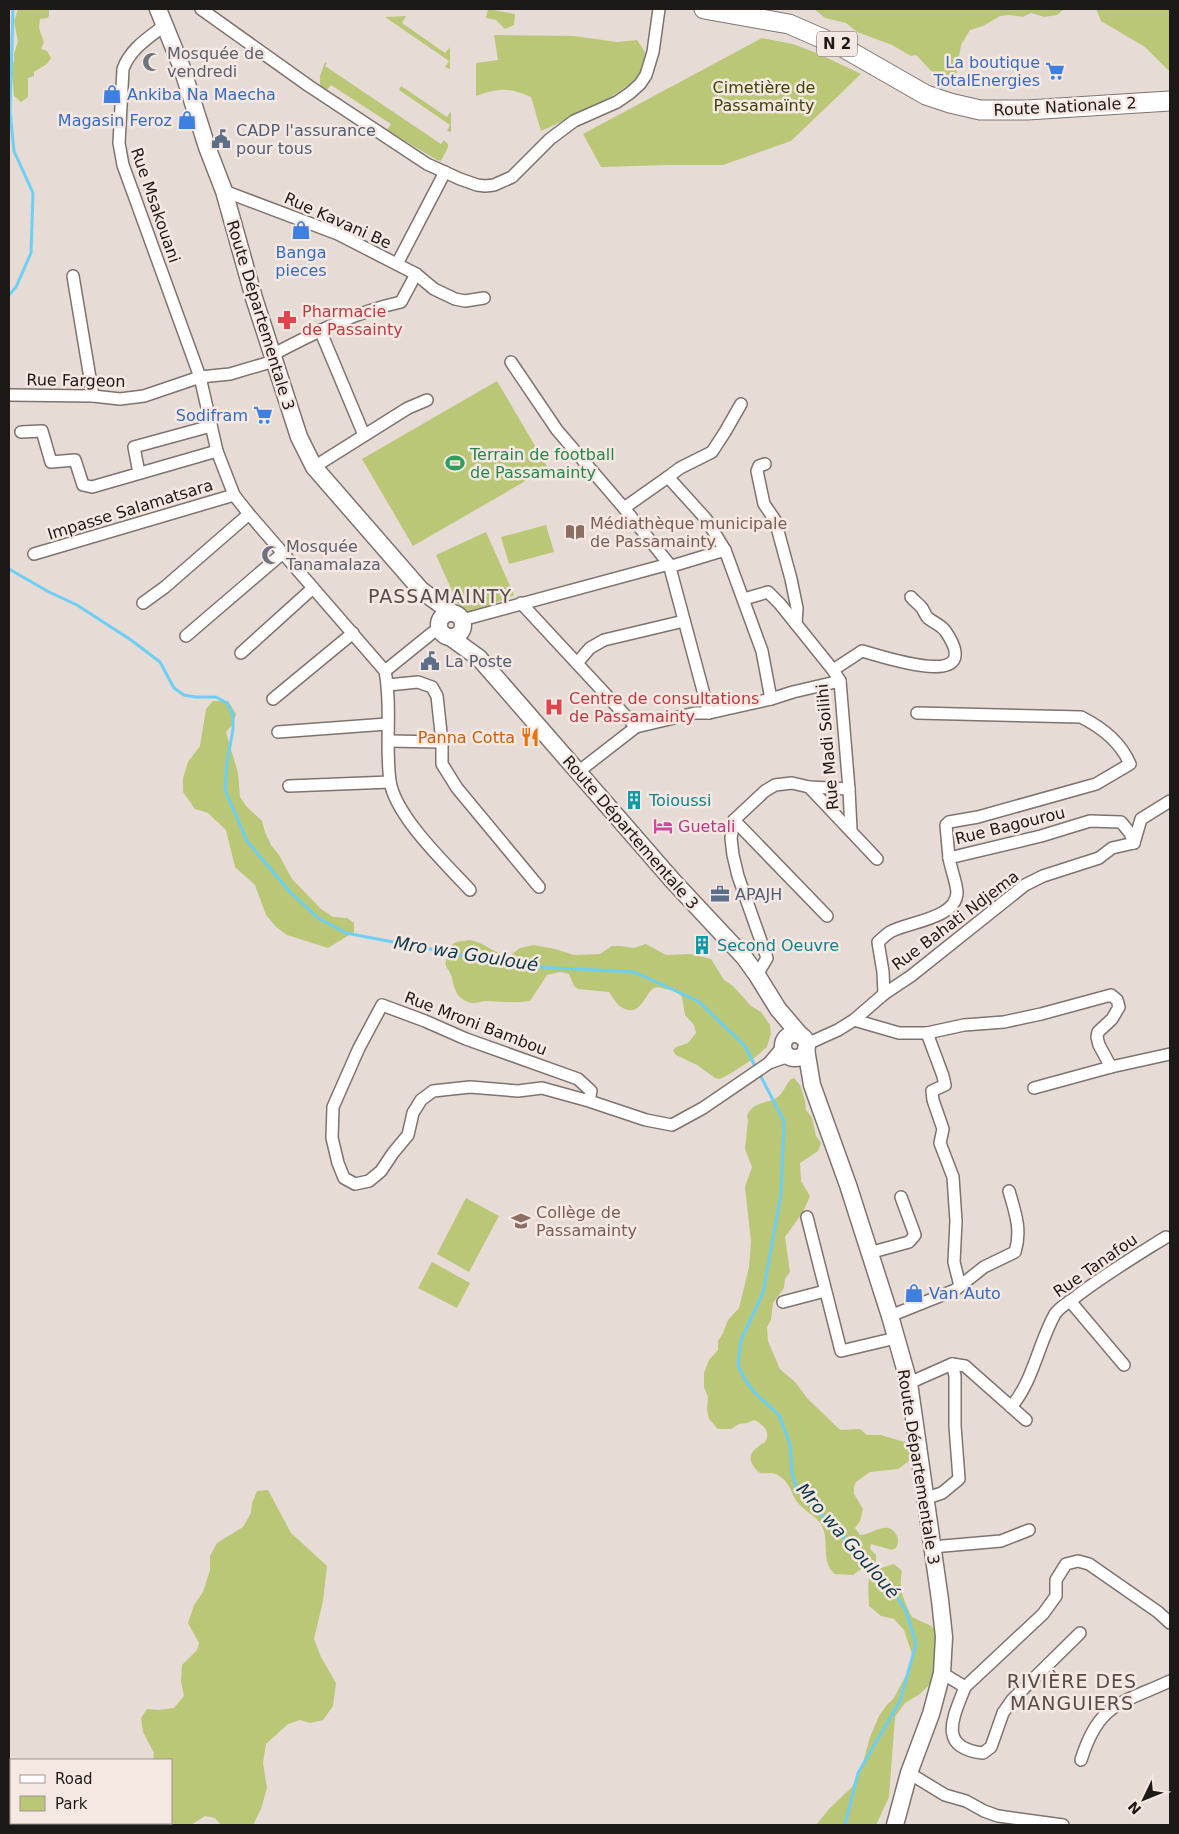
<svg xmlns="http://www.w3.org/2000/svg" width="1179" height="1834" font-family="'DejaVu Sans',sans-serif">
<rect width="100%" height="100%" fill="#e7dbd6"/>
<g fill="#bac777">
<path d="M 18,9 L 49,9 L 49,16 L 47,18 L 40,19 L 39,28 L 44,42 L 41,49 L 47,51 L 51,58 L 47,64 L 34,72 L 34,76 L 28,78 L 28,97 L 21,102 L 14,96 L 12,72 L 10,66 L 14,62 L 14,54 L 18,41 L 14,22 Z"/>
<path d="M 488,9 L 515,14 L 514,25 L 505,29 L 496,20 L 486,18 Z"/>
<path d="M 814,9 L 1064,9 L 1057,15 L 1044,17 L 1031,13 L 1023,17 L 1009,15 L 1000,16 L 983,26 L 970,30 L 961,45 L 956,75 C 941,88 925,63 916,55 L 911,56 L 892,45 L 857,32 L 846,23 L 825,18 Z"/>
<path d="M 1096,9 L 1170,9 L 1170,72 L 1145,47 L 1101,21 Z"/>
<path d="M 406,16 L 402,23 L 445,53 L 450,47 L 450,69 L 445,67 L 449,61 L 385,17 Z"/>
<path d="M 494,35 L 574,36 L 617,42 L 637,40 L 645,52 C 644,58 644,65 641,71 C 632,92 563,121 541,131 L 531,97 C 507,87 499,88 476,96 L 476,63 L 498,60 Z"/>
<path d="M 762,38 L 793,44 L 819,54 L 861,74 L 791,141 L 723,165 L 666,165 L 601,167 L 583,134 Z"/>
<path d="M 325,62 L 327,63 L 325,66 L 441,144 L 444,140 L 448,144 L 448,147 L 441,161 L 437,160 L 387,130 L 391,124 L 331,85 L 327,90 L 320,86 L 320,76 Z"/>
<path d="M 401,86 L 447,117 L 451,111 L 451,132 L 447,131 L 450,125 L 399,90 Z"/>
<path d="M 497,381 L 548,468 L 413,546 L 362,459 Z"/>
<path d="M 546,525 L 554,552 L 509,564 L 501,537 Z"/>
<path d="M 486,532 L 514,595 L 470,614 L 458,604 L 436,555 Z"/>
<path d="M 213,701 L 228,701 L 236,714 L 233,724 L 226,732 L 238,773 L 240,797 L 246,806 L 262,821 L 265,832 L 271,845 L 279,855 L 292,879 L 321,909 L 333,917 L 347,918 L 354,923 L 354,932 L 328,948 L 287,935 L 276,927 L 266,915 L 255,885 L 235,867 L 226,830 L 208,813 L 195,809 L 183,792 L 183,778 L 188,762 L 200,746 L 206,709 Z"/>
<path d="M 468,940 C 484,941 493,954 509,956 L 520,948 L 533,945 L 555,949 L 574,955 L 600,954 L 612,946 L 621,946 L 634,948 L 646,944 L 666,955 L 690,954 L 711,959 L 724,980 L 733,986 L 751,1006 L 761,1012 L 770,1025 L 771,1034 L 767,1047 L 753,1059 L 728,1075 L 720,1079 L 715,1078 L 697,1065 L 676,1055 L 673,1051 L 676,1047 L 688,1043 L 696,1033 L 694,1025 L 685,1015 L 682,997 C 676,991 673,990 665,989 C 661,988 658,986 654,988 C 644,994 641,1019 621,1007 C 616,1004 613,997 609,992 L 578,989 L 574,986 L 569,974 L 560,972 L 547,975 L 530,1001 C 516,1003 502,1002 487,1001 C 481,1001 475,1005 468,1002 C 457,998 454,989 452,978 C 449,966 441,968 449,954 C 451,950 450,947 453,944 C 458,940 463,942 468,940 Z"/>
<path d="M 794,1078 L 800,1085 L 805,1101 L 806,1110 L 812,1118 L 816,1136 L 821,1143 L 818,1151 L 800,1163 L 801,1181 L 810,1196 L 803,1212 L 785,1237 L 790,1272 L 785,1279 L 784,1288 L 773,1303 L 771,1320 L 767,1327 L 768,1341 L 780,1369 L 796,1383 L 807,1398 L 838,1428 L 841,1430 L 860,1429 L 867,1435 L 881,1435 L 911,1444 L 912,1448 L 909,1461 L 898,1469 L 870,1472 L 856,1482 L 854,1486 L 854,1494 L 863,1509 L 860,1521 L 855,1528 L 860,1535 C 872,1535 888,1518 897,1536 C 899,1540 898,1544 896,1548 L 892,1550 L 871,1544 L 870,1549 L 876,1555 L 876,1563 L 873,1566 L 864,1567 L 853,1575 L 835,1574 C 822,1564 828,1546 824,1531 C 820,1517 806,1513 798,1503 C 790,1493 792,1484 778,1475 C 773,1472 766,1474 760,1473 C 750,1465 746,1455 758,1447 C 760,1445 763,1444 765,1442 C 772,1433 762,1423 754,1420 L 747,1423 L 739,1424 L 731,1429 L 718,1429 L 709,1419 L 707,1410 L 708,1397 L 704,1387 L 704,1373 L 709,1360 L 718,1350 L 718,1341 L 723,1333 L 728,1320 L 739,1308 L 749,1267 L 751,1242 L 745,1187 L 752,1167 L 745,1149 L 748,1120 L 747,1116 C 753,1100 768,1105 779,1096 C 784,1091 786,1085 790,1080 Z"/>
<path d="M 466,1198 L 499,1216 L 469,1272 L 437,1254 Z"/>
<path d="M 432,1262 L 470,1283 L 457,1308 L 418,1288 Z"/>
<path d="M 268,1490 L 291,1533 L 327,1566 L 323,1601 L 314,1639 L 321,1657 L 336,1683 L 333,1706 L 323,1720 L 310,1723 L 300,1720 L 288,1724 L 266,1744 L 263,1763 L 267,1788 L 261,1809 L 253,1825 L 221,1825 L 215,1818 L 205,1816 L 191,1825 L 167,1825 L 166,1823 L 171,1823 L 171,1760 L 153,1760 L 154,1753 L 143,1732 L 141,1718 L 147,1709 L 158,1710 L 174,1708 L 184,1696 L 181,1681 L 182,1665 L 197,1650 L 199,1643 L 188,1623 L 194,1605 L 203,1592 L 210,1570 L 210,1556 L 217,1543 L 243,1527 L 251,1513 L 252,1503 L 257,1491 Z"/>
<path d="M 894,1564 L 902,1571 C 898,1588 904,1602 912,1617 L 931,1626 L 939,1635 L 939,1675 L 920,1694 L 905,1703 L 895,1717 L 889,1797 L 876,1825 L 816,1825 L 829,1809 L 852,1787 L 861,1770 L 870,1737 L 879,1716 L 886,1706 L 894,1698 L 907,1673 L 913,1657 L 904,1630 L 894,1619 L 881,1616 L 869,1606 C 868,1578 864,1572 894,1564 Z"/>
</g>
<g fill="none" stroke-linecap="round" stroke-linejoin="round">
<g stroke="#6ccff3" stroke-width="3">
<path d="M 9,295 L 16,287 L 31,253 L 33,193 L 14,151 L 10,112 L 13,9"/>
<path d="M 9,569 L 49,592 L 77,605 L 131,640 L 160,662 L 174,688 L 184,695 L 195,697 L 216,697 L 227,703 L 233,715 L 233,729 L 227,763 L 225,790 L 247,841 L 290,892 L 318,918 L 346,933 L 519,966 L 634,972 L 698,1001 L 745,1046 L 756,1068"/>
<path d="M 759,1073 L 784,1121 L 781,1194 L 763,1293 L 741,1340 L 738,1366 L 746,1381 L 754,1392 L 779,1415 L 790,1444 L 792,1473 L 797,1489 L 890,1586 L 906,1611 L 916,1644 L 900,1701 L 858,1773 L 845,1825"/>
</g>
<g stroke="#7e736e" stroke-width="14">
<g id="minor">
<path d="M 201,9 L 309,86 L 427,164 L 460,179 L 477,185 L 485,186 L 494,185 L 512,177 L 550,139 L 574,121 L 617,102 L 630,93 L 640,84 L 646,75 L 653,52 L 659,9"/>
<path d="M 165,25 C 148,38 130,49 123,69 L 119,143 L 123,165 L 200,377 L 217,451 L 234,495 L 249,514 L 385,671 C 392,707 385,745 390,781 C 395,816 446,864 470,890"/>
<path d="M 224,191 L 338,234 L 416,274 L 434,289 L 455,299 L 465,301 L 484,298"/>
<path d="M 397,264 L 445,172"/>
<path d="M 73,276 L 93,396"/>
<path d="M 320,330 L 364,435"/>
<path d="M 272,355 C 314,333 355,312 401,302 L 416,274"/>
<path d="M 511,362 L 557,430 L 624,508 L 669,564 L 709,713"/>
<path d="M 9,395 L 93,396 L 120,399 L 144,396 L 200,377 L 230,374 L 274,361"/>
<path d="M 21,432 L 42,431 L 51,462 L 75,460 L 83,485 L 92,487 L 217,451"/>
<path d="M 765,464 L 759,466 L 757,471 L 764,504 L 775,520 L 791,579 L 797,608 L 796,624"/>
<path d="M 314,467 L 408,408 L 427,400"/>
<path d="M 139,473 L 134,447 L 211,426"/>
<path d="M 668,477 L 680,468 L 712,452 L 725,432 L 741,404"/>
<path d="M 624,508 L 668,477 L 706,519 L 725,550 L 762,651 L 771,699"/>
<path d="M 34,554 L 234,495"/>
<path d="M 744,599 L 768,592 L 780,604 L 833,670 L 840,681 L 849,789 L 851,830"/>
<path d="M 143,603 L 165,587 L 249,514"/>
<path d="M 521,603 L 636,727"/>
<path d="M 462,620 L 669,564 L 672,566 L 725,550"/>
<path d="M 186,636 L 283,553"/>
<path d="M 241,653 L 313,588"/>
<path d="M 577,663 L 590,648 L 604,640 L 684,621"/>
<path d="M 833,670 L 862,651 C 884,657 986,692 946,632 C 942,625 934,623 928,618 C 925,615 924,611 922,608 C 919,604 914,601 911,597"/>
<path d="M 385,671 L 432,633 L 440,630"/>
<path d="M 388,685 L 418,682 L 432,687 L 437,696 L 442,742 L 442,764 L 457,788 L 539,887"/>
<path d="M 273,699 L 353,633"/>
<path d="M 917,713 L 1081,717 C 1101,727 1121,743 1130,764 L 1096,784 L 978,817 L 949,822 L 946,825 L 949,858"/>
<path d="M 278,732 L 387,724"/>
<path d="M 389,741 L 442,742"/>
<path d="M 578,772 L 636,727 L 695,713 L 709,713 L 771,699 L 793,692 L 840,681"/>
<path d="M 289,786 L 390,782"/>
<path d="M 809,787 L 877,859"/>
<path d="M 734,820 L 827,916"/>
<path d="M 1134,843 L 1141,819 L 1170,801"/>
<path d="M 757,975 L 767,958 L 738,876 L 733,855 L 731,838 L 734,820 L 765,791 L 775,785 L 792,783 L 809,787 L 849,789"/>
<path d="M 884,994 L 883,972 L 878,942 C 882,939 885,935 890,932 C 907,922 957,919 957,892 C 956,881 951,869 949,858 L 1041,836 L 1090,821 L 1121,822 L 1130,833 L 1134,843"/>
<path d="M 854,1020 L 899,1033 L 927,1033 L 964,1025 L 1004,1022 L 1041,1014 L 1111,995 L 1117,1000 L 1119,1007 L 1112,1019 L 1098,1032 L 1097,1037 L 1099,1045 L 1111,1067 L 1170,1054"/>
<path d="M 927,1033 L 943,1076 L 945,1085 L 932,1091 L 933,1100 L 943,1129 L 940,1143 L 953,1177 L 956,1221 L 954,1262 L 960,1286"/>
<path d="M 807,1044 L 838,1030 L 854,1020 L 884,994 L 911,976 L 1025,885 L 1043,876 L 1099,858 L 1112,848 L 1134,843"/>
<path d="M 769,1063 L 783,1046"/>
<path d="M 1034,1088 L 1111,1067"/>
<path d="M 589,1101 L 591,1091 L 578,1079 L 466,1039 L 425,1021 L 382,1005 L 359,1048 L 333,1107 L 332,1138 L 338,1163 L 344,1178 L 355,1184 L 369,1181 L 381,1171 L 393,1153 L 408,1135 L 413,1113 L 421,1100 L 433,1091 L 470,1087 L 518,1091 L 542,1088 L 589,1101 L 646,1120 L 672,1125 L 703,1108 L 769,1063 L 789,1056"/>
<path d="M 807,1217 L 841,1351 L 896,1338"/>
<path d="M 869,1253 L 909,1242 L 915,1235 L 901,1197"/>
<path d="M 1070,1301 L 1124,1365"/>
<path d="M 783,1302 L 825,1291"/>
<path d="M 890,1316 L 955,1290 L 984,1267 L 1015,1252 C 1022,1230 1015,1212 1009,1191"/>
<path d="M 909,1383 L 952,1364 L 965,1366 L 1026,1420"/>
<path d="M 1011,1407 C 1034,1380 1038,1344 1055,1314 C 1059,1308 1067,1303 1073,1299 C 1102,1276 1134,1257 1166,1237"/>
<path d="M 924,1499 L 942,1493 L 959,1479 L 955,1426 L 955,1376 L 952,1364"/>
<path d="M 932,1547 L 1001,1541 L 1029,1530"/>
<path d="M 942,1673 L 965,1687 C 954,1716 936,1748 983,1753 L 991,1747 L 1003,1713 L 1012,1700 L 1080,1633"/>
<path d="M 965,1687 L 1043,1614 L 1056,1596 L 1056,1580 L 1066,1564 L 1078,1561 L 1089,1564 L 1158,1612 L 1170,1623"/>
<path d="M 1081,1760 C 1099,1702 1121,1704 1170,1681"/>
<path d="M 909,1773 L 945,1795 L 966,1801 L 984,1811 L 998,1816 L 1063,1825"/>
</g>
</g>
<g stroke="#7e736e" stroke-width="19">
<g id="secondary">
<path d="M 158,9 L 182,68 L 207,147 L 224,191 L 254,298 L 299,437 L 314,467 L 421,590 L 452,613"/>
<circle cx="451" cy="625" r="12"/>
<path d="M 450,637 L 479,658 L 673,881 L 744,957 L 757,975 L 778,1009 L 801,1036"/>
<circle cx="795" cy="1046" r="12"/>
<path d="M 806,1049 L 812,1085 L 848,1185 L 890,1316 L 909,1383 L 940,1600 L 944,1637 L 942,1673 L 931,1714 L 909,1773 L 895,1825"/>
</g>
</g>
<g stroke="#7e736e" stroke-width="21">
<path id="primary" d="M 704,9 L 789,24 L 844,48 L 926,95 L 950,103 L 980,110 L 1027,110 L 1170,101"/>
</g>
<use href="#minor" stroke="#fff" stroke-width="11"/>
<use href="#secondary" stroke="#fff" stroke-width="16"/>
<use href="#primary" stroke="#fff" stroke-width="19"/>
</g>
<defs>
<g id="mosque-bare" transform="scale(1.5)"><path d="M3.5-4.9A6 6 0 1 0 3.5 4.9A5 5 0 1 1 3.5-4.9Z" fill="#6b7280" stroke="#f5e8e3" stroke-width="2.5" paint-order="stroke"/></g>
<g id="supermarket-bare" transform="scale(1.5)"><path d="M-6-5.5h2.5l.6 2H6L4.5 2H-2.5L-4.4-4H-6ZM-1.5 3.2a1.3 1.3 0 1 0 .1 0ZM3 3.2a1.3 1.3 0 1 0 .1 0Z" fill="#3f7fe0" stroke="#f5e8e3" stroke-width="2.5" paint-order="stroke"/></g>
<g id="shop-bare" transform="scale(1.5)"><path d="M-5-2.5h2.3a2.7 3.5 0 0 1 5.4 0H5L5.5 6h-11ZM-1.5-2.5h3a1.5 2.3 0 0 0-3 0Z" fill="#3f7fe0" stroke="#f5e8e3" stroke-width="2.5" paint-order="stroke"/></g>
<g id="civic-bare" transform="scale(1.5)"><path d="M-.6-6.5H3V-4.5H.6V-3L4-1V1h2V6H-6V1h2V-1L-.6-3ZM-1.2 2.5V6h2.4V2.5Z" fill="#5c6f8a" stroke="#f5e8e3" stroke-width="2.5" paint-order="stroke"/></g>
<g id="pharmacy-bare" transform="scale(1.5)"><path d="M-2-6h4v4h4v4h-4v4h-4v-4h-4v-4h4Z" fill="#e0444e" stroke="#f5e8e3" stroke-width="2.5" paint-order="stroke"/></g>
<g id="stadium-bare" transform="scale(1.5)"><path d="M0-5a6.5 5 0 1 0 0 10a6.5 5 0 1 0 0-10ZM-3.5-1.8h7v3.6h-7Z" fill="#2e9e5b" stroke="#f5e8e3" stroke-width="2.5" paint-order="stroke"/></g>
<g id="library-bare" transform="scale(1.5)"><path d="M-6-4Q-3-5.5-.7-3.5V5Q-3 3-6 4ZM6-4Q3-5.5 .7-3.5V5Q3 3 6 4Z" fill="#8d6e63" stroke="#f5e8e3" stroke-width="2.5" paint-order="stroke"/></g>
<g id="hospital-bare" transform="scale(1.5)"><path d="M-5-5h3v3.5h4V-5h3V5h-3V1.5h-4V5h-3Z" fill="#e0444e" stroke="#f5e8e3" stroke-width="2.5" paint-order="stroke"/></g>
<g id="restaurant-bare" transform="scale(1.5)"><path d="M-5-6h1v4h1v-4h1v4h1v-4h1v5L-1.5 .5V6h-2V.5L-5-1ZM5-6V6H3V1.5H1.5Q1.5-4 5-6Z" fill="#e8710a" stroke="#f5e8e3" stroke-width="2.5" paint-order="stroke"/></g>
<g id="building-bare" transform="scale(1.5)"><path d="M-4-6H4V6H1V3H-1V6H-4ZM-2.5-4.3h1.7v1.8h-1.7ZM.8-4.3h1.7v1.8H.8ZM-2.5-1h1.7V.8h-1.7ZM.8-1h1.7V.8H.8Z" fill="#0f9aa8" stroke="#f5e8e3" stroke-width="2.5" paint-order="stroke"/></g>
<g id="hotel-bare" transform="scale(1.5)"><path d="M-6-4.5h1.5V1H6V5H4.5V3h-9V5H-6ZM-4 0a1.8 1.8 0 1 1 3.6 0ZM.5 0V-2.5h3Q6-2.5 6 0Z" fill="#d1479c" stroke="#f5e8e3" stroke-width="2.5" paint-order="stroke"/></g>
<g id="office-bare" transform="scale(1.5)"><path d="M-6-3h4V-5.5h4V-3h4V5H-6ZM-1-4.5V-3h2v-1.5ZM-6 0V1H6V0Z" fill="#5c6f8a" stroke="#f5e8e3" stroke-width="2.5" paint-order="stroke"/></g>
<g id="school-bare" transform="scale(1.5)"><path d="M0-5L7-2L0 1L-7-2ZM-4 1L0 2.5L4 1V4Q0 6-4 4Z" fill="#8d6e63" stroke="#f5e8e3" stroke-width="2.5" paint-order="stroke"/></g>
</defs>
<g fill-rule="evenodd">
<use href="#mosque-bare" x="152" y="62"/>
<use href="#supermarket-bare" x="1055" y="71"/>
<use href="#shop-bare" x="112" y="94"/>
<use href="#shop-bare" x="187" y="120"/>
<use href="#civic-bare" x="221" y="139"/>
<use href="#shop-bare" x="301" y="230"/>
<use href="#pharmacy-bare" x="287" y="320"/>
<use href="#supermarket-bare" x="263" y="415"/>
<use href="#stadium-bare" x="455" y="463"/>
<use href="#library-bare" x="575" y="532"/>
<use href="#mosque-bare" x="271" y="555"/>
<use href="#civic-bare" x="430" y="661"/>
<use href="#hospital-bare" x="554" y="707"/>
<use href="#restaurant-bare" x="530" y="737"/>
<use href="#building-bare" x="634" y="800"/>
<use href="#hotel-bare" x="663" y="826"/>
<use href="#office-bare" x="720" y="894"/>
<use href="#building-bare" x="702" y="945"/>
<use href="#school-bare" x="521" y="1221"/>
<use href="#shop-bare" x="914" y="1293"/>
</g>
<g text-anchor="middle" stroke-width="5" stroke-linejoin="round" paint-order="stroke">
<rect fill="#f5e8e3" stroke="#5e5754" stroke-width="1" x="817" y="31.5" width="40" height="25" rx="4"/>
<g font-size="15" font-weight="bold" fill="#1d1917">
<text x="837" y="49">N 2</text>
</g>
<g font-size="16" fill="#5b616d" stroke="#f5e8e3" text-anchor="start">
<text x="167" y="59">Mosquée de<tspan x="167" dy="18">vendredi</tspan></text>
<text x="286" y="552">Mosquée<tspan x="286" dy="18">Tanamalaza</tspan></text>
</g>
<g font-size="16" fill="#366cbe" stroke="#f5e8e3" text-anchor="end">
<text x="1040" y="68">La boutique<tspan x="1040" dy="18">TotalEnergies</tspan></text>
<text x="127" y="100" text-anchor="start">Ankiba Na Maecha</text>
<text x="172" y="126">Magasin Feroz</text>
<text x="301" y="258" text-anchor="middle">Banga<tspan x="301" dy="18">pieces</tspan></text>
<text x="248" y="421">Sodifram</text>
<text x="929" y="1299" text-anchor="start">Van Auto</text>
</g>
<g font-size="16" fill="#3d4303" stroke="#f5e8e3">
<text x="764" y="93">Cimetière de<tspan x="764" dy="18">Passamaïnty</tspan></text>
</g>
<g font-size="16" fill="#1d1917" stroke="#f5e8e3">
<text transform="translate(1065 106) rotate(-3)" y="6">Route Nationale 2</text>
<text transform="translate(156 205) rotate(71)" y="6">Rue Msakouani</text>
<text transform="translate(338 220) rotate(24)" y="6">Rue Kavani Be</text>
<text transform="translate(261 315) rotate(73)" y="6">Route Départementale 3</text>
<text transform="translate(76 380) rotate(1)" y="6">Rue Fargeon</text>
<text transform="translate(130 509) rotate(-17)" y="6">Impasse Salamatsara</text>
<text transform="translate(827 747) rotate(-95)" y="6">Rue Madi Soilihi</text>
<text transform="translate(1010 825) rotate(-14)" y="6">Rue Bagourou</text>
<text transform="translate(631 832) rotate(49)" y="6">Route Départementale 3</text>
<text transform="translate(955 920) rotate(-37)" y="6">Rue Bahati Ndjema</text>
<text transform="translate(476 1023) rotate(21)" y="6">Rue Mroni Bambou</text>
<text transform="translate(1095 1265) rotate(-35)" y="6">Rue Tanafou</text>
<text transform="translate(919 1467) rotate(81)" y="6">Route Départementale 3</text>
</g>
<g font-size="16" fill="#4e5e75" stroke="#f5e8e3" text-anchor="start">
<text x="236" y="136">CADP l'assurance<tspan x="236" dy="18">pour tous</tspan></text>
<text x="445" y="667">La Poste</text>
<text x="735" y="900">APAJH</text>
</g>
<g font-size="16" fill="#be3a42" stroke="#f5e8e3" text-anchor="start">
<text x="302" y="317">Pharmacie<tspan x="302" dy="18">de Passainty</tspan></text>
<text x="569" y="704">Centre de consultations<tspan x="569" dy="18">de Passamainty</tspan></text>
</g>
<g font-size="16" fill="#27864d" stroke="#f5e8e3" text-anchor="start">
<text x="470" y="460">Terrain de football<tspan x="470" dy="18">de Passamainty</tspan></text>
</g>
<g font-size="16" fill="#785e54" stroke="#f5e8e3" text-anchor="start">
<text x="590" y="529">Médiathèque municipale<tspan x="590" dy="18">de Passamainty</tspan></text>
<text x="536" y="1218">Collège de<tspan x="536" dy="18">Passamainty</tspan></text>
</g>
<g font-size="16" fill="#c56008" stroke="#f5e8e3" text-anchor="end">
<text x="515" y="743">Panna Cotta</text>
</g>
<g font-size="16" fill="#0d838f" stroke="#f5e8e3" text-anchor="start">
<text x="649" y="806">Toioussi</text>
<text x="717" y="951">Second Oeuvre</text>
</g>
<g font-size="16" fill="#b23c85" stroke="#f5e8e3" text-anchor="start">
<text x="678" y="832">Guetali</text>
</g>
<g font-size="18" font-style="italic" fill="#0b3948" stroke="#f5e8e3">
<text transform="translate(466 954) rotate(9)" y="6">Mro wa Gouloué</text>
<text transform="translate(848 1541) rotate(49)" y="6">Mro wa Gouloué</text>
</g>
<g font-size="19" letter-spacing="1" fill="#574d49" stroke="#f5e8e3">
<text x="440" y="603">PASSAMAINTY</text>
<text x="1072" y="1688">RIVIÈRE DES<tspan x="1072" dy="22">MANGUIERS</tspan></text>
</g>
</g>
<rect width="1179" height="1834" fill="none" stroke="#1d1917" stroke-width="20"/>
<rect x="10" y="1759" width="162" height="65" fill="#f5e8e3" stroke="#9f9591"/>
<rect x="20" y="1775" width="25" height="8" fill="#ffffff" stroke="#9f9591"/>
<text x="55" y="1784" font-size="15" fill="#1d1917">Road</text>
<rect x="20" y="1796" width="25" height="15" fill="#bac777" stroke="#9f9591"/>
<text x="55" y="1809" font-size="15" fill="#1d1917">Park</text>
<g transform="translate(1144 1799) rotate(227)" stroke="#f5e8e3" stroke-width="4" paint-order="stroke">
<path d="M0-4L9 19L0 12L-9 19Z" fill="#1d1917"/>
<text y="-8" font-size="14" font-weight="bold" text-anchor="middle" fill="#1d1917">N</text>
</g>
</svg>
